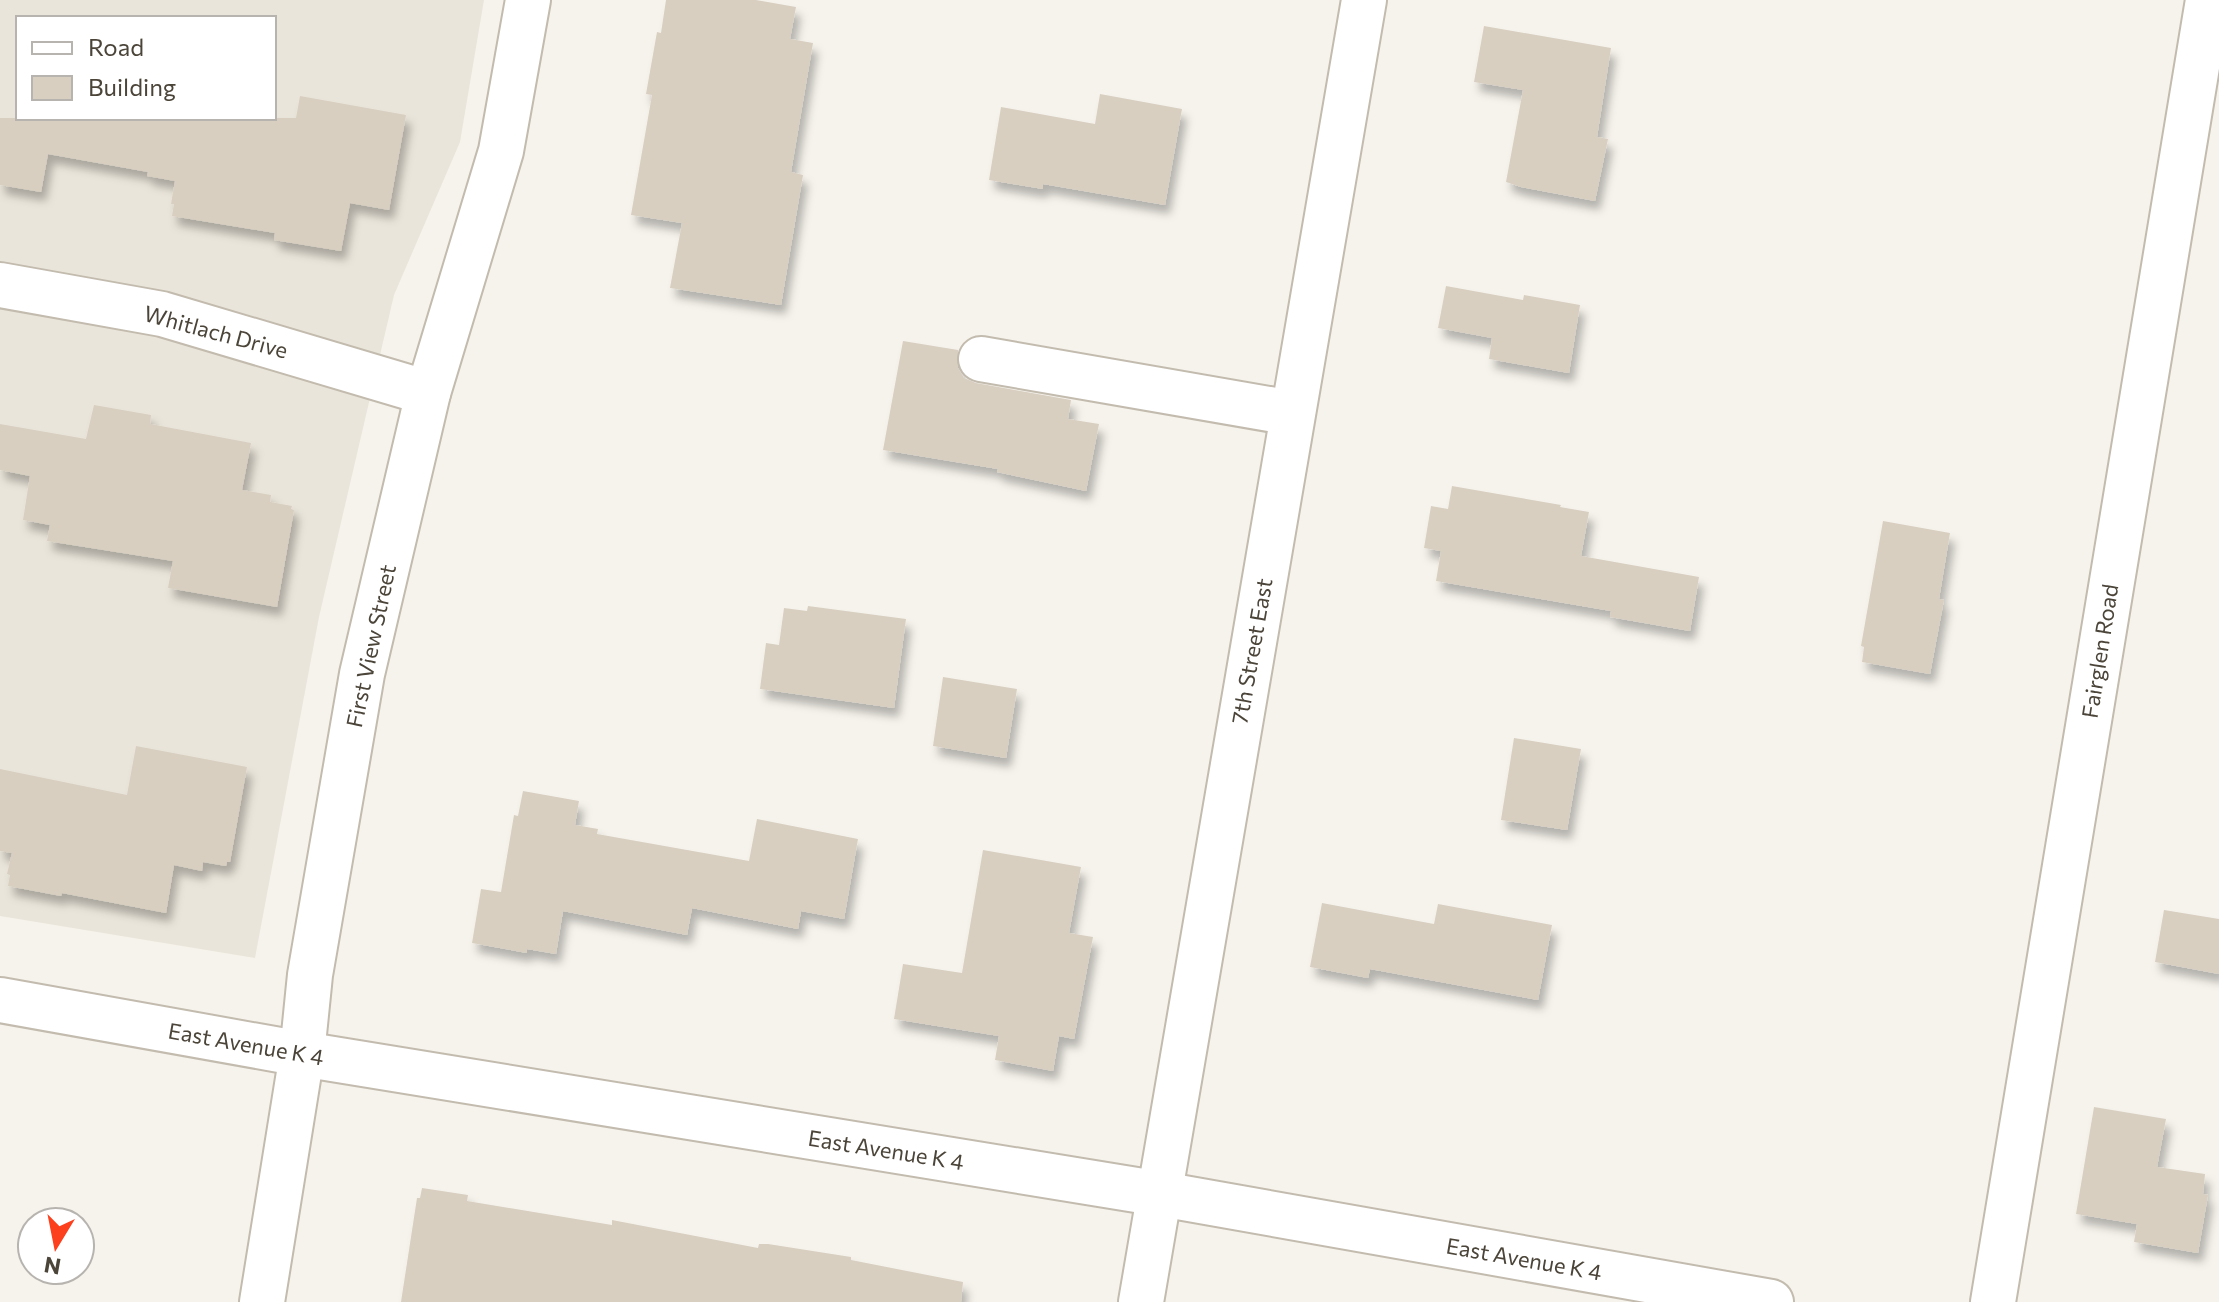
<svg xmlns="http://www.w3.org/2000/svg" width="2219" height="1302" font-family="Commissioner,sans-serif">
<defs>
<filter id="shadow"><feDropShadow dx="5" dy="9" stdDeviation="4" flood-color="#0004"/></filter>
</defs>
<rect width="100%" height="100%" fill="#f6f3ec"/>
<path fill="#eae5da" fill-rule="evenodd" d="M 0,0 L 484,0 L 460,142 L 394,295 L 319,617 L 255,958 L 0,916 ZM 18,18 L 274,18 L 274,118 L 18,118 Z"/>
<g fill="#d8cfc1" filter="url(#shadow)">
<path d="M 666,0 L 756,0 L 796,7 L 790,39 L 813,43 L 791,172 L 803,175 L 781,305 L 670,288 L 682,223 L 631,215 L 652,95 L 646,94 L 657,32 L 661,33 Z"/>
<path d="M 1484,26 L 1611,48 L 1597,137 L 1608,139 L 1595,201 L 1521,187 L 1506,182 L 1523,90 L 1474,82 Z"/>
<path d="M 1100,94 L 1182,109 L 1165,205 L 1043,184 L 1043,189 L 989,180 L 1001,107 L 1095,124 Z"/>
<path d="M 300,96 L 406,115 L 389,210 L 350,203 L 341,251 L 274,240 L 275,233 L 172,216 L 174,204 L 171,204 L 175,181 L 147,176 L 148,172 L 48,154 L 41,192 L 0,185 L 0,118 L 296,118 Z"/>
<path d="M 1446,286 L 1523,300 L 1524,295 L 1580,305 L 1569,373 L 1489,359 L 1492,338 L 1438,328 Z"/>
<path d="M 903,341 L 958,350 L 958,368 L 964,378 L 976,383 L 1071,400 L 1068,419 L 1099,424 L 1086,491 L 997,472 L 998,469 L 883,450 Z"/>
<path d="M 94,405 L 151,415 L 150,424 L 251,443 L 242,490 L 271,495 L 270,502 L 292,506 L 291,509 L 294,510 L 277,607 L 168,588 L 173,561 L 47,541 L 50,525 L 23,520 L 30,476 L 0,470 L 0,424 L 86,439 Z"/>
<path d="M 1452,486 L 1561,505 L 1560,507 L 1589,512 L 1581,556 L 1699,577 L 1690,631 L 1610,617 L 1611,611 L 1436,581 L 1441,551 L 1424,548 L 1431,506 L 1448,509 Z"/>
<path d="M 1883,521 L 1950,533 L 1939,599 L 1944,600 L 1930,674 L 1862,662 L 1864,647 L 1861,646 Z"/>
<path d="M 808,606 L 906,619 L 894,708 L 760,689 L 766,643 L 779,645 L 784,608 L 807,611 Z"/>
<path d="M 943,677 L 1017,689 L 1006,758 L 933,746 Z"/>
<path d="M 1514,738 L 1581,749 L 1567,830 L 1501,820 Z"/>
<path d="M 136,746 L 247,767 L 230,862 L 227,862 L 226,866 L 203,862 L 202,871 L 174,865 L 166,913 L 62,893 L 61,896 L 8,886 L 10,875 L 7,874 L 12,853 L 0,851 L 0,769 L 127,795 Z"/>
<path d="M 523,791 L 579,801 L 575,825 L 598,829 L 597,834 L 749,861 L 757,819 L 858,839 L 844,919 L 801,911 L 798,929 L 692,908 L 687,935 L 563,911 L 556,954 L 527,949 L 527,953 L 472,943 L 481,889 L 501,892 L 514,815 L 518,816 Z"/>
<path d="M 983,850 L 1081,867 L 1069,933 L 1093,937 L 1074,1039 L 1059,1036 L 1053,1071 L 995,1060 L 999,1036 L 894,1019 L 903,964 L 962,973 Z"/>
<path d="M 1322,903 L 1434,924 L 1438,904 L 1552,925 L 1538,1000 L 1370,969 L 1368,978 L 1310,967 Z"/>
<path d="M 2164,910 L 2219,919 L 2219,974 L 2155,962 Z"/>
<path d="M 2094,1107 L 2166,1119 L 2157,1167 L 2205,1174 L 2203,1194 L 2208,1195 L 2198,1253 L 2134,1242 L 2137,1224 L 2076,1214 Z"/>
<path d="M 422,1188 L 468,1195 L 467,1201 L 612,1225 L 612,1220 L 758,1248 L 759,1244 L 768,1244 L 851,1257 L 851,1260 L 963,1282 L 961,1302 L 401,1302 L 417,1198 L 420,1198 Z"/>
</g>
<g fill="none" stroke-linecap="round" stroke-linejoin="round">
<g stroke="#c2bbae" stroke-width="48">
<g id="minor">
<path d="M 0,285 L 162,314 L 428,393"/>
<path d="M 981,359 L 1292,413"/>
<path d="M 0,1000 L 302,1054 L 1161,1194 L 1771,1302"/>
<path d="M 262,1302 L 302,1054 L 310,975 L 362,674 L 428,393 L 501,151 L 528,0"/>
<path d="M 1141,1302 L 1364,0"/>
<path d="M 1993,1302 L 2208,0"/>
</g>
</g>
<use href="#minor" stroke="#fff" stroke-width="44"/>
</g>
<g text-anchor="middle" stroke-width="6" stroke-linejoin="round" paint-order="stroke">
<g font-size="22" fill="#4b4439" stroke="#fff">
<text transform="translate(216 332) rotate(15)" y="8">Whitlach Drive</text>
<text transform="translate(371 646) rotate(-78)" y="8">First View Street</text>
<text transform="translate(1252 651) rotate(-80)" y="8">7th Street East</text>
<text transform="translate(2100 651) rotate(-81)" y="8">Fairglen Road</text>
<text transform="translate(246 1044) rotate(10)" y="8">East Avenue K 4</text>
<text transform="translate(886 1150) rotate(9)" y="8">East Avenue K 4</text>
<text transform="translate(1524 1259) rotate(10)" y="8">East Avenue K 4</text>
</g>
</g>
<rect x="16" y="16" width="260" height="104" fill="#ffffff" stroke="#b7b4b0" stroke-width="2"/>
<rect x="32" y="42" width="40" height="12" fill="#ffffff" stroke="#b7b4b0" stroke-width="2"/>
<text x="88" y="56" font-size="24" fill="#4b4439">Road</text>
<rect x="32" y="76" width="40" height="24" fill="#d8cfc1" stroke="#b7b4b0" stroke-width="2"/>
<text x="88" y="96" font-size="24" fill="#4b4439">Building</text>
<g transform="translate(56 1246) rotate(190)"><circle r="38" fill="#ffffff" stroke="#b7b4b0" stroke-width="2"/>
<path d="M0-6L14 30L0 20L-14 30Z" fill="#fc3f1d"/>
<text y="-12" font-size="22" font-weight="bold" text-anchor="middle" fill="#4b4439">N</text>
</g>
</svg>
